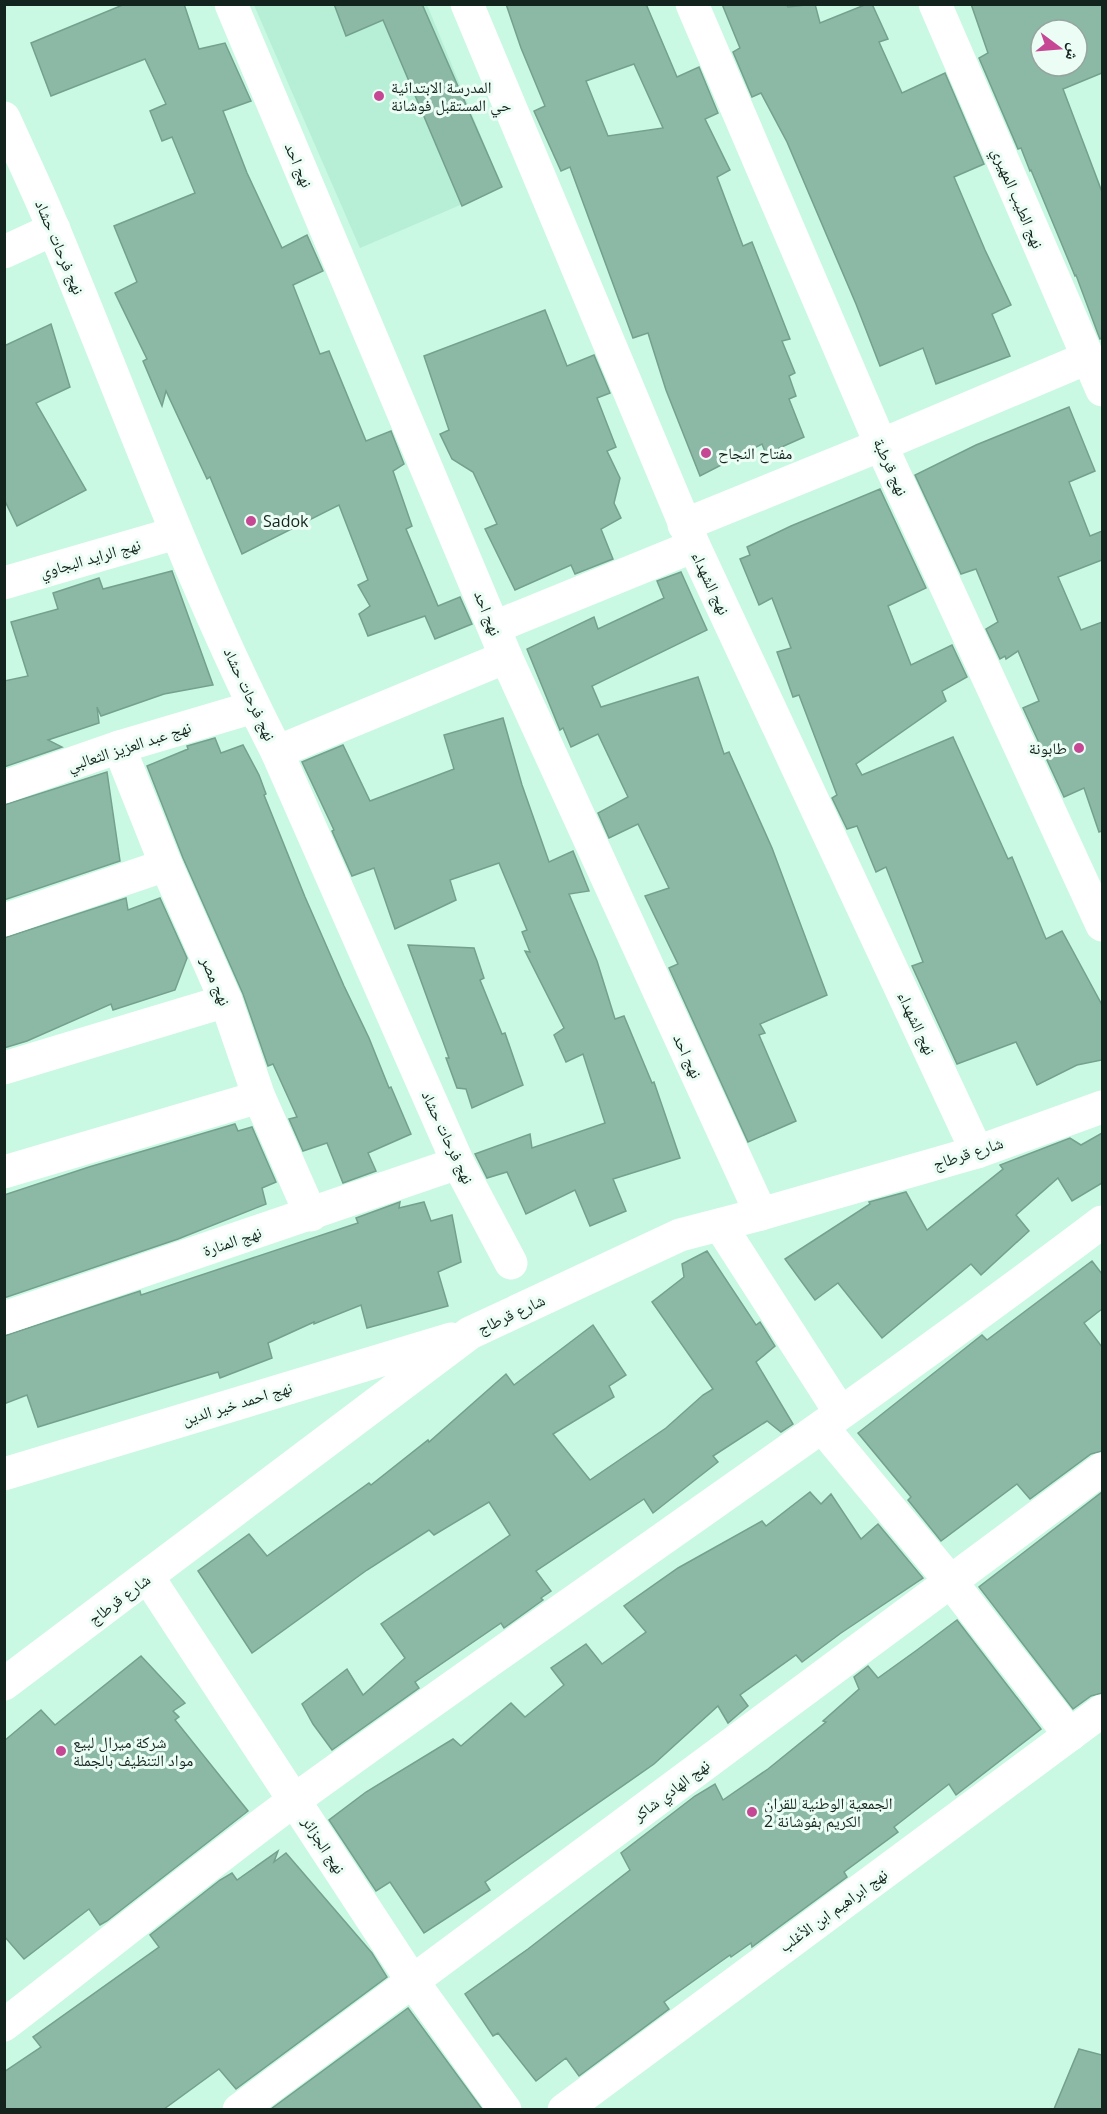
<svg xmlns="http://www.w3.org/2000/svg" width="1107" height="2114" font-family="'Open Sans','Noto Naskh Arabic',sans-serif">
<rect width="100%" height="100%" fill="#c9f8e3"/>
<path fill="#b6eed6" d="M 254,5 L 427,5 L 502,187 L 360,248 Z"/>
<g fill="#8cb9a6" stroke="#74a18e" stroke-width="1.5" fill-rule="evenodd">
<path d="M 125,4 L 184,4 L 199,49 L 225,43 L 251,101 L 223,111 L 247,173 L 282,248 L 307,235 L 323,271 L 293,285 L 320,354 L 329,351 L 366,441 L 391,431 L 404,464 L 393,471 L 412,526 L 406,529 L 438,606 L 460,597 L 472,624 L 435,639 L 425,616 L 368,636 L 359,614 L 370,606 L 358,585 L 368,580 L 339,505 L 242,554 L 210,477 L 207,479 L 166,391 L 162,406 L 143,361 L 147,359 L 115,293 L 137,282 L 114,226 L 195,193 L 172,137 L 162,141 L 150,111 L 166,104 L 145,59 L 51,96 L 31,43 Z"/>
<path d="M 334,4 L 422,4 L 502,187 L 462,206 L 383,20 L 346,36 Z"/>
<path d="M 506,4 L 646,4 L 677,77 L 699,67 L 718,113 L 705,119 L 730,170 L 717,177 L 743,246 L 752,242 L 790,339 L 782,341 L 795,373 L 789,376 L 796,396 L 789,399 L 804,437 L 766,454 L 762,444 L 700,476 L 666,390 L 648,333 L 633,338 L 570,167 L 561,171 L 534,111 L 545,106 L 521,48 ZM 634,64 L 663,128 L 608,136 L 586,81 Z"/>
<path d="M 722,4 L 786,4 L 788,7 L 815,4 L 820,23 L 867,4 L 872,4 L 888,39 L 879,42 L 902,93 L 945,73 L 984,164 L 954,177 L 985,250 L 1011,305 L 992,314 L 1010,356 L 936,384 L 923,348 L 880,366 L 856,304 L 787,142 L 761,93 L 752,97 L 733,52 L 740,48 Z"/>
<path d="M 971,4 L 1102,4 L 1102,73 L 1063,89 L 1102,192 L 1102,338 L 1100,339 L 1098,334 L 1076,275 L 1075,276 L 1031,170 L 1030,171 L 1021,148 L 1018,149 L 979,58 L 988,53 ZM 1041,30 L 1077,30 L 1077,66 L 1041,66 Z"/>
<path d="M 545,310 L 567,366 L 594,355 L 610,393 L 597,398 L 616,447 L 607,451 L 620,478 L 614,503 L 621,518 L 601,529 L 613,559 L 575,574 L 571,565 L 515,590 L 485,529 L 497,524 L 473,472 L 452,459 L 440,434 L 449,430 L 424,356 Z"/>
<path d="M 51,324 L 70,387 L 36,403 L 86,490 L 17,526 L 4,499 L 4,346 Z"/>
<path d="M 1069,407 L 1095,471 L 1069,482 L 1090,536 L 1102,531 L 1102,560 L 1058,577 L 1081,630 L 1102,622 L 1102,831 L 1099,832 L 1084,788 L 1064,797 L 1023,708 L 1039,701 L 1018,651 L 1006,659 L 1005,656 L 1000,659 L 986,629 L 998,622 L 976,569 L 961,574 L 915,475 L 976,445 Z"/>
<path d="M 880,489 L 926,588 L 888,606 L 911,665 L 952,645 L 967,677 L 942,691 L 946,701 L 856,764 L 862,775 L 953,737 L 1008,859 L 1012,857 L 1046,939 L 1062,931 L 1102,1005 L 1102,1060 L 1077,1065 L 1037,1085 L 1016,1042 L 957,1064 L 912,966 L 923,962 L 886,867 L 876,872 L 857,826 L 847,829 L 832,798 L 837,795 L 799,695 L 793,697 L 777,652 L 791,648 L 772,598 L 759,605 L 740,559 L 750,555 L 747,547 L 791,526 Z"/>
<path d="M 172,571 L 213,685 L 164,694 L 101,716 L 97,707 L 99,723 L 48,740 L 62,747 L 4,767 L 4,681 L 28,676 L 11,622 L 58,609 L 53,593 L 99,578 L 103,589 Z"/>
<path d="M 681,572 L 707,630 L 592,686 L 601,707 L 698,677 L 724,754 L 729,752 L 772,848 L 827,995 L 760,1024 L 765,1033 L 759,1035 L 796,1121 L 748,1142 L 669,968 L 678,964 L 645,896 L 669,888 L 638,824 L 609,838 L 598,813 L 628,797 L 598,734 L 571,747 L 563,728 L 560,730 L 527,649 L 594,617 L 598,629 L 664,598 L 657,581 Z"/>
<path d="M 503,718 L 522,785 L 549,862 L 573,851 L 589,891 L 569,894 L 597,961 L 615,1019 L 624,1016 L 652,1083 L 654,1082 L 680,1158 L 613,1179 L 626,1211 L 590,1226 L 575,1190 L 526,1214 L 507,1172 L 487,1178 L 475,1154 L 530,1134 L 532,1148 L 605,1123 L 583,1054 L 566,1062 L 554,1035 L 564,1028 L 525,951 L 530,952 L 522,932 L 527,930 L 499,863 L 450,880 L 456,900 L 395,929 L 374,868 L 352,876 L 332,831 L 334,830 L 302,762 L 343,745 L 370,801 L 454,769 L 444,735 Z"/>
<path d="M 215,738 L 221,753 L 243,745 L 259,775 L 266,794 L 264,795 L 305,897 L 344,986 L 369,1038 L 389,1088 L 391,1087 L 411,1134 L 368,1153 L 376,1171 L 343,1183 L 327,1143 L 303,1151 L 289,1119 L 297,1117 L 273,1064 L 268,1066 L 243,994 L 183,858 L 147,766 L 188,749 L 187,746 Z"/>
<path d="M 107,772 L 120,861 L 4,900 L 4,805 Z"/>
<path d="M 126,898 L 128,910 L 160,898 L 187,958 L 175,990 L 113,1010 L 111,1004 L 27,1041 L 4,1048 L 4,938 Z"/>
<path d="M 408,945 L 474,948 L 484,978 L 480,980 L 502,1034 L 505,1033 L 523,1085 L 472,1108 L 466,1089 L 457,1088 L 446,1058 L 449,1058 Z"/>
<path d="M 235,1124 L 238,1131 L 252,1127 L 276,1182 L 262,1188 L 266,1204 L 178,1239 L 4,1298 L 4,1195 L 89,1167 Z"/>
<path d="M 1102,1133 L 1102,1183 L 1072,1201 L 1058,1178 L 1016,1215 L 1029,1231 L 981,1275 L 971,1264 L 882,1338 L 838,1283 L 815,1300 L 785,1259 L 870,1204 L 869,1202 L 906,1192 L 927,1230 L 1003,1169 L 1000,1165 L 1070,1138 L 1081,1145 Z"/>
<path d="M 400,1202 L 399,1208 L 424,1202 L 431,1221 L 452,1215 L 461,1262 L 438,1272 L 448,1306 L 367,1328 L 361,1305 L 314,1324 L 314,1322 L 268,1343 L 272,1358 L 220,1378 L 218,1372 L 38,1427 L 27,1395 L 4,1404 L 4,1336 L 140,1291 L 141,1295 L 358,1223 L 356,1218 Z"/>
<path d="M 707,1251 L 756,1325 L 760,1322 L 775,1346 L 756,1362 L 793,1424 L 781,1432 L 767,1421 L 713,1456 L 718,1462 L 653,1513 L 644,1499 L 536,1571 L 551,1591 L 541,1598 L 543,1600 L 504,1628 L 501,1623 L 415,1682 L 419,1688 L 332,1750 L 313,1724 L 302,1704 L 347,1669 L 363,1695 L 405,1658 L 381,1624 L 510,1535 L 489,1502 L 434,1535 L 429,1530 L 367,1570 L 252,1653 L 198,1571 L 249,1534 L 267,1556 L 369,1483 L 371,1485 L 428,1440 L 429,1442 L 506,1374 L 514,1385 L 593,1325 L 626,1375 L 609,1386 L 614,1397 L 553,1434 L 590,1480 L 666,1428 L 703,1395 L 713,1389 L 652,1302 L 684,1277 L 682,1264 Z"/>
<path d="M 1092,1261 L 1102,1274 L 1102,1309 L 1084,1323 L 1102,1347 L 1102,1451 L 1091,1454 L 1030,1499 L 1017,1484 L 941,1541 L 908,1500 L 911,1497 L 858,1433 L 982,1335 L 987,1340 Z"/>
<path d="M 810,1492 L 821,1504 L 831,1494 L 861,1539 L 878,1524 L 923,1578 L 841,1633 L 802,1662 L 796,1655 L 740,1695 L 748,1706 L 728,1723 L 718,1706 L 654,1764 L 485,1882 L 490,1890 L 424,1933 L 390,1882 L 376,1891 L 329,1820 L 366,1792 L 453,1739 L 461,1746 L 511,1703 L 525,1717 L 564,1685 L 551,1668 L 586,1644 L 602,1664 L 646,1632 L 624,1606 L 678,1568 L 762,1521 L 766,1526 Z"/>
<path d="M 1102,1492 L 1102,1693 L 1091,1696 L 1073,1709 L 979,1587 Z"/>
<path d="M 957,1620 L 1041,1729 L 956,1795 L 949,1784 L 894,1827 L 898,1832 L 844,1872 L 847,1877 L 752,1947 L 751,1943 L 731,1957 L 730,1955 L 664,2002 L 669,2009 L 579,2076 L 566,2058 L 536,2081 L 498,2033 L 493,2036 L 465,1994 L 528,1949 L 630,1870 L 621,1853 L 695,1796 L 715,1784 L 723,1800 L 768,1769 L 826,1722 L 823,1721 L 859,1689 L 854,1677 L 868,1666 L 878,1678 L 917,1650 Z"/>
<path d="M 141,1656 L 185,1703 L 173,1711 L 179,1717 L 175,1720 L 248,1811 L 107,1921 L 100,1925 L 89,1909 L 24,1959 L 4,1936 L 4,1741 L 41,1710 L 55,1725 Z"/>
<path d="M 278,1851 L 274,1862 L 286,1853 L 372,1953 L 387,1977 L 236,2089 L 219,2069 L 164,2109 L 4,2109 L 4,2072 L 41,2047 L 33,2037 L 159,1947 L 150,1935 L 220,1880 L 232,1873 L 237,1880 Z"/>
<path d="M 408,2008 L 482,2109 L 271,2109 Z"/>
<path d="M 1079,2049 L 1102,2055 L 1102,2109 L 1054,2109 Z"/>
</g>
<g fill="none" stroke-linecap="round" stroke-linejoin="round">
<g stroke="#fff" stroke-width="33">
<path d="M 231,4 L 506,657 L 761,1214"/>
<path d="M 467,4 L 694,546 L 977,1152"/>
<path d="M 692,4 L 881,445 L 1102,925"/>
<path d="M 935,4 L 1102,390"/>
<path d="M 4,118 C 21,156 39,193 54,230 C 127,405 191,584 277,752 L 458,1163 L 511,1263"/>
<path d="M 4,252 L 54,229"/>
<path d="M 684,525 L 881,445 L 1087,358"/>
<path d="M 4,583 L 176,533"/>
<path d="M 495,627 L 694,546"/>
<path d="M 119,747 L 166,865 L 226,1001 L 259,1097 L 311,1215"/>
<path d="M 277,752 L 506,657"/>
<path d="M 4,787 L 119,747 L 254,707"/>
<path d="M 4,920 L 166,865"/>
<path d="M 4,1068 L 226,1001"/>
<path d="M 4,1172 L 259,1097"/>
<path d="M 720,1225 L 840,1412"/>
<path d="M 4,1318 L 458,1163"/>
<path d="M 822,1427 L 951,1582 L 1070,1735"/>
<path d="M 4,1474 L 451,1339"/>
<path d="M 148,1577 L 413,1982 L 505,2110"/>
<path d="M 4,1684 L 470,1333 L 680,1235 L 761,1214 L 977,1152 L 1102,1107"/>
<path d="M 4,2025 C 102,1950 197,1872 296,1799 C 563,1605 839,1421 1102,1222"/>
<path d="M 239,2110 L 1102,1469"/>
<path d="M 564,2110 L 1102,1711"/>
</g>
</g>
<g fill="#c64894" stroke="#ebfdf5" stroke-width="2">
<circle cx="379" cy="96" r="6"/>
<circle cx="706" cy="453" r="6"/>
<circle cx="251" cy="521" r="6"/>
<circle cx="1079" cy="748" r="6"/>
<circle cx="61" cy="1751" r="6"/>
<circle cx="752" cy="1812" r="6"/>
</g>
<g text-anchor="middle" stroke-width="6" stroke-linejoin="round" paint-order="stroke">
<g font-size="16" fill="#12241d" stroke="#ebfdf5" text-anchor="start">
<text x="391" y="93">المدرسة الابتدائية<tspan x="391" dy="18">حي المستقبل فوشانة</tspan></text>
<text x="718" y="459">مفتاح النجاح</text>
<text x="263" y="527">Sadok</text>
<text x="1067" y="754" text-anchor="end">طابونة</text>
<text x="73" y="1748">شركة ميرال لبيع<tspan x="73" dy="18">مواد التنظيف بالجملة</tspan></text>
<text x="764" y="1809">الجمعية الوطنية للقران<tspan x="764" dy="18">الكريم بفوشانة 2</tspan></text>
</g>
<g font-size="16" fill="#12241d" stroke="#ebfdf5">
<text transform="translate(299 165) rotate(67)" y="6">نهج احد</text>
<text transform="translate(1018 198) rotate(67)" y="6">نهج الطيب المهيري</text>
<text transform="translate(60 247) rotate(67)" y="6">نهج فرحات حشاد</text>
<text transform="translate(891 467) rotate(66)" y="6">نهج قرطبة</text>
<text transform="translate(90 558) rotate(-16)" y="6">نهج الرايد البجاوي</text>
<text transform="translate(711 583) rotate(65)" y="6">نهج الشهداء</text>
<text transform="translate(488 613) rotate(68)" y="6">نهج احد</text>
<text transform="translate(250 694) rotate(65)" y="6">نهج فرحات حشاد</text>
<text transform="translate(129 746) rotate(-18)" y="6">نهج عبد العزيز الثعالبي</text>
<text transform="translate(216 981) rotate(67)" y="6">نهج مصر</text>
<text transform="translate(917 1023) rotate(65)" y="6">نهج الشهداء</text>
<text transform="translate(688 1056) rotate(65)" y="6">نهج احد</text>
<text transform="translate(448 1137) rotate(65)" y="6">نهج فرحات حشاد</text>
<text transform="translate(968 1153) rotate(-18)" y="6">شارع قرطاج</text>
<text transform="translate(232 1241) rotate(-19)" y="6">نهج المنارة</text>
<text transform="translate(511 1314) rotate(-25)" y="6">شارع قرطاج</text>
<text transform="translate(237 1403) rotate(-17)" y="6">نهج احمد خير الدين</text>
<text transform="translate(119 1599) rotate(-37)" y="6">شارع قرطاج</text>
<text transform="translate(671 1790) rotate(-37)" y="6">نهج الهادي شاكر</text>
<text transform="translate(324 1845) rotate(57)" y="6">نهج الجزائر</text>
<text transform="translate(833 1910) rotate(-36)" y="6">نهج ابراهيم ابن الأغلب</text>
</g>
</g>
<rect width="1107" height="2114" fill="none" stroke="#12241d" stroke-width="12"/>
<g transform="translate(1059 48) rotate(106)"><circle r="28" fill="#ebfdf5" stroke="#94a69f" stroke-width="1.5"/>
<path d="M0-4.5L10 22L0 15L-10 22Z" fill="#c64894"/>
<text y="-9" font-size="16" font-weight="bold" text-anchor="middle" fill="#12241d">ش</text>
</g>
</svg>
